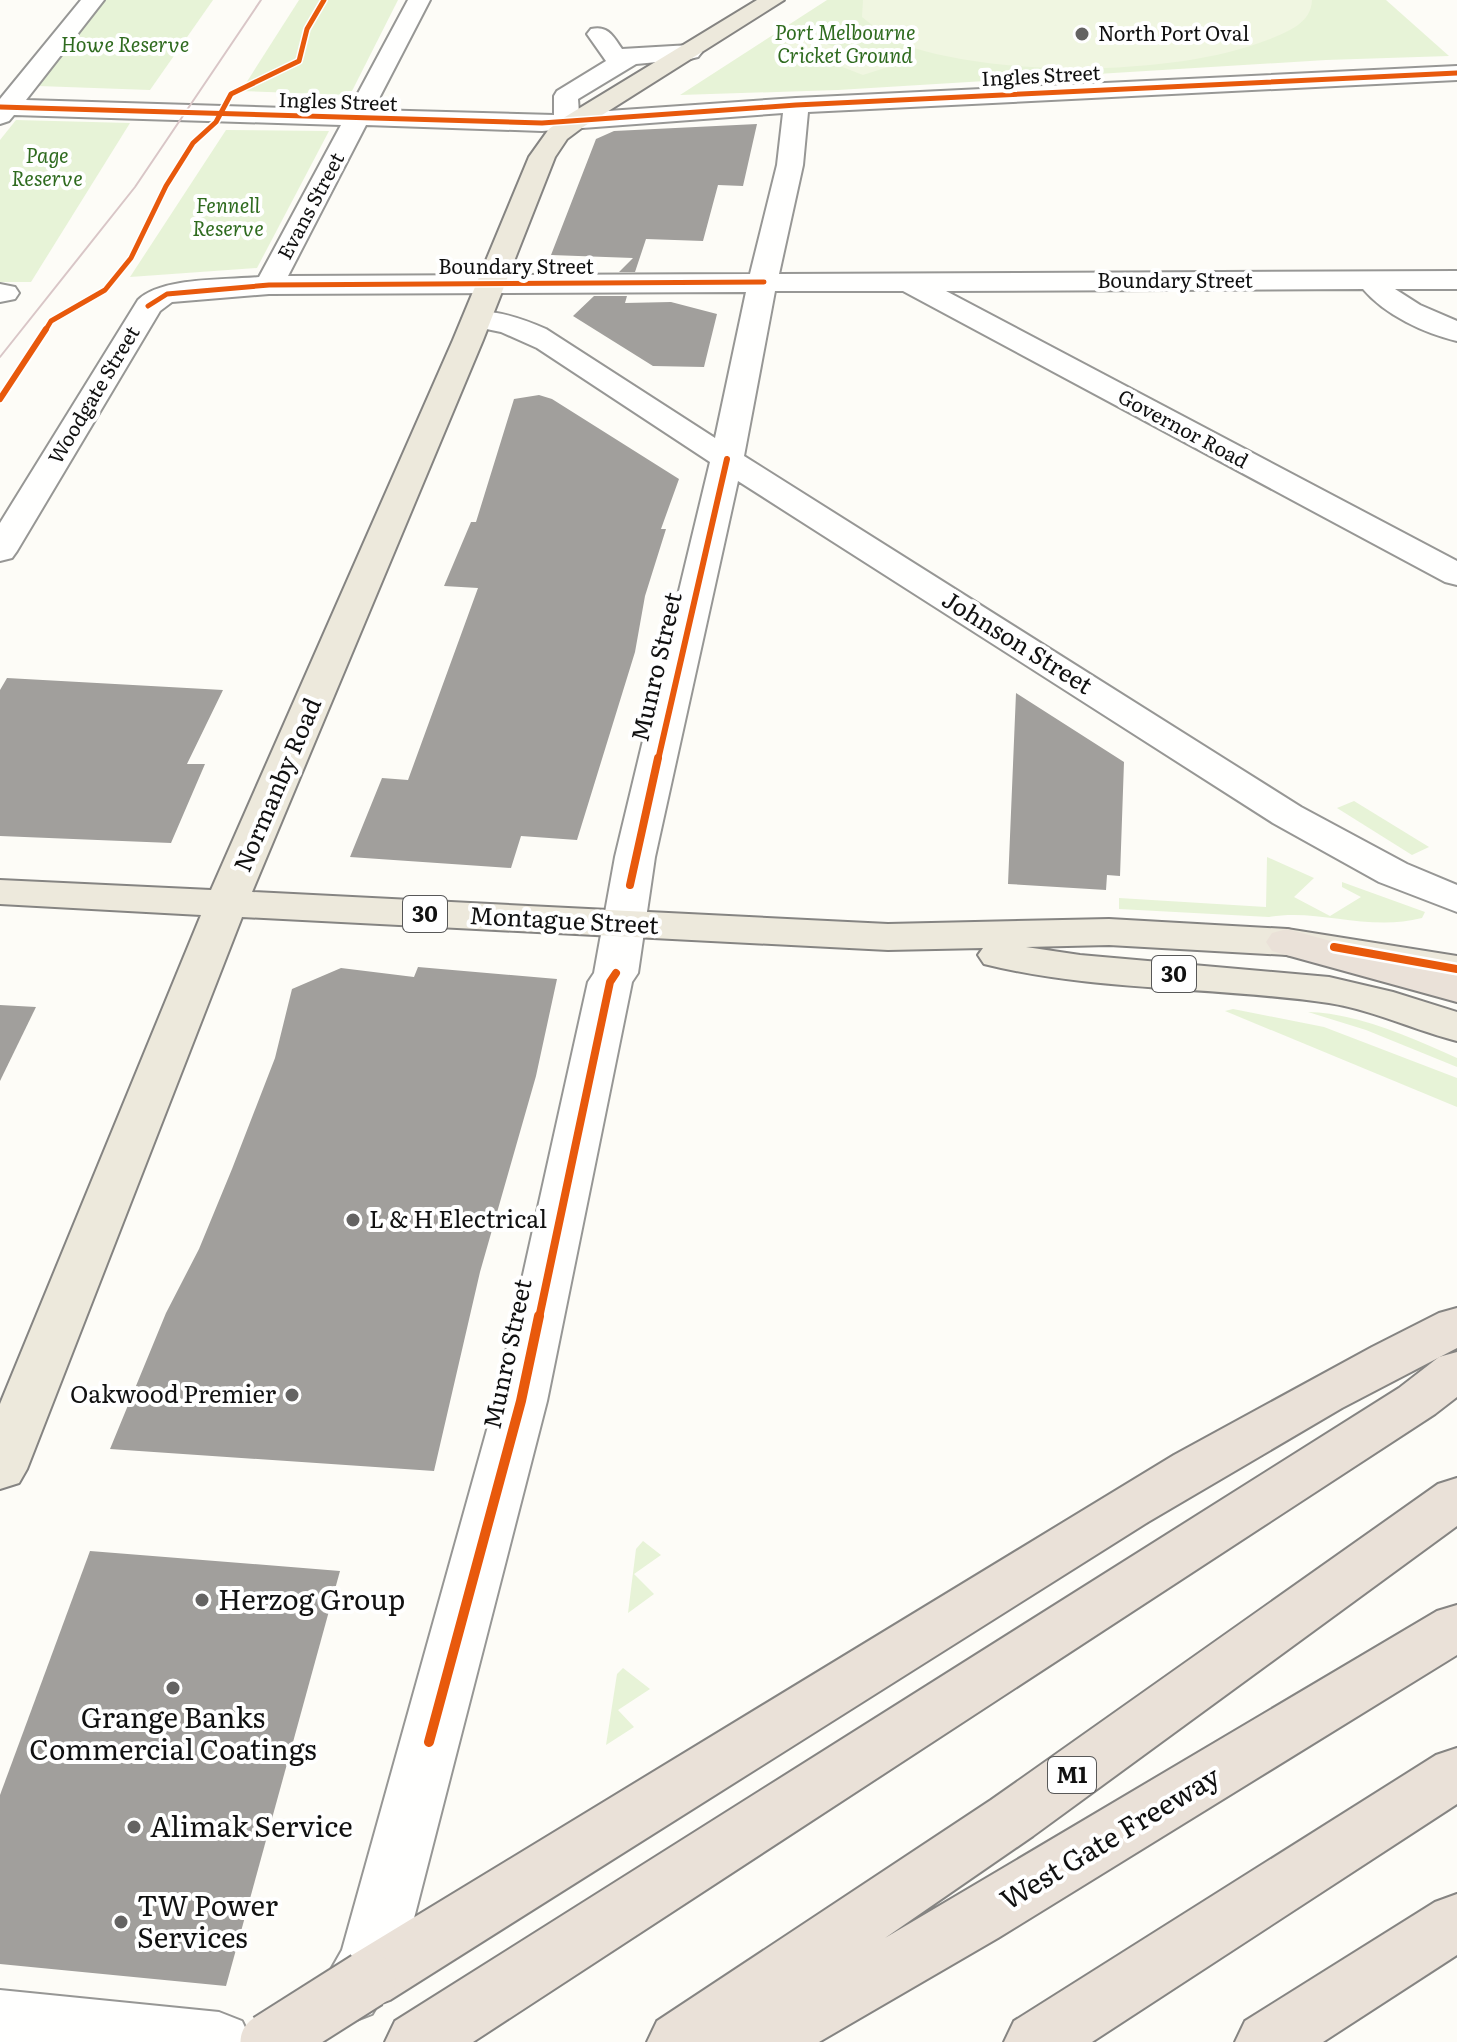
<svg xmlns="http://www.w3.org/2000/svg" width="1457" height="2042" font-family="Literata,serif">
<rect width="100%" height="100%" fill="#fdfcf7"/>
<g fill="#e7f3d7">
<path d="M 101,0 L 213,0 L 150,90 L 38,86 Z"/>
<path d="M 299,0 L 398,0 L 350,95 L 241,91 Z"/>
<path d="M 827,0 L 1386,0 L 1449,56 L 1326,60 L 838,90 L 680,95 Z"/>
<path d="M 16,120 L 130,123 L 31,282 L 0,282 L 0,140 Z"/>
<path d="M 226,130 L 329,131 L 257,268 L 130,277 Z"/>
<path d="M 1354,801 L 1429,847 L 1412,855 L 1337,808 Z"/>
<path d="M 1267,857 L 1314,878 L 1294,897 L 1330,916 L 1361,897 L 1342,887 L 1342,882 L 1425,912 L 1422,918 C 1368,932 1318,908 1269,917 L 1119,909 L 1119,898 L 1266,907 Z"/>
<path d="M 1233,1009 L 1324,1027 L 1457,1078 L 1457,1107 L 1225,1011 Z"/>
<path d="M 1308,1012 C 1358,1013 1412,1038 1457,1058 L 1457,1067 L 1366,1030 Z"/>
<path d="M 643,1541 L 661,1555 L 634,1574 L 654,1594 L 628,1613 L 636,1549 Z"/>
<path d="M 623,1668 L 650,1689 L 618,1710 L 634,1727 L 606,1745 L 617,1674 Z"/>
</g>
<g fill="#f0f6e1">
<path d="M 863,0 L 1312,0 C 1311,23 1289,31 1270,39 C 1178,76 1009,77 914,48 C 893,41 879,31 862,17 Z"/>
<path d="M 808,37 L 888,67 L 863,75 L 783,44 Z"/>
</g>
<g fill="#a19f9c">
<path d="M 757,124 L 743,186 L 718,185 L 703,241 L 646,239 L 635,272 L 619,272 L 633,258 L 551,255 L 596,139 L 614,131 Z"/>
<path d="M 594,296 L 627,296 L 625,303 L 671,302 L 717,314 L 704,367 L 653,366 L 573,316 Z"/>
<path d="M 539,395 L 552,399 L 679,479 L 661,529 L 666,529 L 645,596 L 635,652 L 577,840 L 521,836 L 511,868 L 350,857 L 382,778 L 408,780 L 478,588 L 444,586 L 471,522 L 476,522 L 514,399 Z"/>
<path d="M 7,678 L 223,690 L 187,764 L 205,764 L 171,843 L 0,836 L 0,690 Z"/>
<path d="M 1016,693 L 1124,762 L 1120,876 L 1107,875 L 1106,890 L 1008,884 Z"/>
<path d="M 418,967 L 557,979 L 536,1076 L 480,1272 L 434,1471 L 110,1449 L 166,1313 L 199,1249 L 232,1169 L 275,1058 L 292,989 L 341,968 L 414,977 Z"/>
<path d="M 0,1005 L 36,1007 L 0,1081 Z"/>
<path d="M 90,1551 L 340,1571 L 226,1986 L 0,1964 L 0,1795 Z"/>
</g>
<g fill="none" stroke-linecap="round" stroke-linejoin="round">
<g stroke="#979795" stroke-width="4">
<g id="minor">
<path d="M 81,0 L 104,0 L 26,100 L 349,110 L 408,0 L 430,0 L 373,110 L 554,115 L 554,96 L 557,91 L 606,61 L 587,34 L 591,29 C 608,25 613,36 622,49 L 690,45 L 698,47 L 702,52 L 698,57 L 690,59 L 636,64 L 578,99 L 579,113 L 796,98 L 1457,66 L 1457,80 L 808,112 L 803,165 L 779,274 L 1457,271 L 1457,289 L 1395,289 L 1420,305 L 1457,321 L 1457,341 C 1424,333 1385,315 1363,289 L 946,291 L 1457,561 L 1457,585 L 1445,582 L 903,291 L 775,291 L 744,456 L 1301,807 L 1407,864 L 1457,885 L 1457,912 L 1379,882 L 1273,823 L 738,481 L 655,857 L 638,973 L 632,982 L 547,1401 L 403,1961 L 372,2014 L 349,2023 L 326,2014 L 317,1994 L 342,1950 L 495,1401 L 588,982 L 594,973 L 615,857 L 710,462 L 537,348 L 501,332 L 467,325 L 462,319 L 467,313 C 491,307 523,319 546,329 L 715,438 L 746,292 L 269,294 L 172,302 L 160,311 L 17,551 L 12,558 L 0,561 L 0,523 L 138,300 C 161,277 226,280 259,277 L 341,125 L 14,115 L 9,121 L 0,124 L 0,99 ZM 783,113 L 777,165 L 750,274 L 288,276 L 366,125 L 542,131 Z"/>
<path d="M 0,284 L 15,287 L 19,293 L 15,299 L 0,302 Z"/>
<path d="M 0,1990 L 219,2012 L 242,2021 L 252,2042 L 0,2042 Z"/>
</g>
</g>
<g stroke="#858482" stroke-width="4">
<path id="major" d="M 757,0 L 784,0 L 583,127 L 567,139 L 555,157 L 483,340 L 252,892 L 888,924 L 1109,919 L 1287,929 L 1457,956 L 1457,982 L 1287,955 L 1109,945 L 1026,947 L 1080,955 L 1329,977 L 1393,992 L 1457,1012 L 1457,1041 C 1414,1030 1373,1010 1329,1003 C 1214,986 1097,992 984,964 L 978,955 L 983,948 L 888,950 L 242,917 L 27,1469 L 19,1483 L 0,1489 L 0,1404 L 201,915 L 0,904 L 0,880 L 211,890 L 453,340 L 529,157 L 549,129 L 565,117 Z"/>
</g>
<g stroke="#858482" stroke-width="4">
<g id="highway">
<path d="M 1287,929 L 1457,976 L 1457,1002 L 1272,951 L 1266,942 L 1272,933 Z"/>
<path d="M 1457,1308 L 1457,1348 L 1342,1408 L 1148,1522 L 390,2000 L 367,2009 L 344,2000 L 335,1980 L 344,1960 L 1174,1455 L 1372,1347 L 1439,1313 Z"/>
<path d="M 1457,1352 L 1457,1397 L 1435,1414 L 473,2042 L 385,2042 L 395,2021 L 1399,1388 L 1439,1357 Z"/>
<path d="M 1457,1478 L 1457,1526 L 1033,1836 L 885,1938 L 1437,1611 L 1457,1605 L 1457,1655 L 998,1938 L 819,2042 L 647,2042 L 657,2021 L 991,1800 L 1438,1484 Z"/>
<path d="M 1457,1748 L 1457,1804 L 1092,2042 L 1004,2042 L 1014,2021 L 1436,1755 Z"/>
<path d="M 1457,1894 L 1457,1955 L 1323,2042 L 1235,2042 L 1245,2021 L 1435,1902 Z"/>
</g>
</g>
<use href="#minor" fill="#fffffe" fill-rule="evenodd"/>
<use href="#major" fill="#ede9dc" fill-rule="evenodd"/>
<use href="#highway" fill="#eae1d8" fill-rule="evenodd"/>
<path stroke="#d9c6c7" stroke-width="2" d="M 0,357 L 135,187 L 261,0"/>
<g stroke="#858482" stroke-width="61" stroke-linecap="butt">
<path id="highway-bridge" d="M 269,2042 L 367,1980"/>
</g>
<use href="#highway-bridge" stroke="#eae1d8" stroke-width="57"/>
<g stroke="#fff" stroke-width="8">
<g id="cycleway-far3">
<path d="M 0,107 L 542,123 L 796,105 L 1457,73"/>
<path d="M 148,306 L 167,294 L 269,285 L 764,282"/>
<path d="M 45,331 L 51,321 L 105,290 L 131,258 L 166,186 L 193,143 L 216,122 L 231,94 L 299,61 L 307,29 L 324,0"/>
</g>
</g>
<g stroke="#fff" stroke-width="10">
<g id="cycleway-far2">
<path d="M 0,399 L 46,329"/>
<path d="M 658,760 L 727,459"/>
</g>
</g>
<g stroke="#fff" stroke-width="13">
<g id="cycleway-far1">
<path d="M 630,885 L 658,758"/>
<path d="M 1334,947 L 1457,969"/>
<path d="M 539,1318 L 610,982 L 616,973"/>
</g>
</g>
<g stroke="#fff" stroke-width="15">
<path id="cycleway" d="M 429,1742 L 521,1401 L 539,1316"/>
</g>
<use href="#cycleway-far3" stroke="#e8590c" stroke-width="5"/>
<use href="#cycleway-far2" stroke="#e8590c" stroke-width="6"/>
<use href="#cycleway-far1" stroke="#e8590c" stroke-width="8"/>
<use href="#cycleway" stroke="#e8590c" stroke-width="10"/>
</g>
<g fill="#646362" stroke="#fff" stroke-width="3">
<circle cx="1082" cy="34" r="8"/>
<circle cx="353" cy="1220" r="8"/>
<circle cx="292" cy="1395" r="8"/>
<circle cx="202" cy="1600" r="8"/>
<circle cx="173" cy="1688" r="8"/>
<circle cx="134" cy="1827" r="8"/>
<circle cx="121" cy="1922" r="8"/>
</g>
<g text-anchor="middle" stroke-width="8" stroke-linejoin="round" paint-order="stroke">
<g font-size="20" font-style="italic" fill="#2f6b1f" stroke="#fff">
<text x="845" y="40">Port Melbourne<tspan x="845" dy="23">Cricket Ground</tspan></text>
<text x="125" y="52">Howe Reserve</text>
<text x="47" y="163">Page<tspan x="47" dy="23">Reserve</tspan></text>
<text x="228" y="213">Fennell<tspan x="228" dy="23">Reserve</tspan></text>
</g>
<g font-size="20" fill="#111" stroke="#fff" text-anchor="start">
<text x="1098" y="41">North Port Oval</text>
</g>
<g font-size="20" fill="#111" stroke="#fff">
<text transform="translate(1041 76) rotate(-3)" y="7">Ingles Street</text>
<text transform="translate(338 102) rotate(2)" y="7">Ingles Street</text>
<text transform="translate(311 206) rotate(-62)" y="7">Evans Street</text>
<text x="516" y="274">Boundary Street</text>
<text x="1175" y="288">Boundary Street</text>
<text transform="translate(94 395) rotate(-59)" y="7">Woodgate Street</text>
<text transform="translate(1183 429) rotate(28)" y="7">Governor Road</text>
</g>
<g fill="#fff" stroke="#585858" stroke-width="2">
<rect x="403" y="896" width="44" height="36" rx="6"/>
<rect x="1152" y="956" width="44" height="36" rx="6"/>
<rect x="1048" y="1757" width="48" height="36" rx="6"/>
</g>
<g font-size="22" font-weight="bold" fill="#111">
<text x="425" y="922">30</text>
<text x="1174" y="982">30</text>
<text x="1072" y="1783">M1</text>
</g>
<g font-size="24" fill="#111" stroke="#fff">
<text transform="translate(1017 643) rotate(32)" y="8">Johnson Street</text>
<text transform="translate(657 667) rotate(-77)" y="8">Munro Street</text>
<text transform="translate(278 785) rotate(-67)" y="8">Normanby Road</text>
<text transform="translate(564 921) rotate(3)" y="8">Montague Street</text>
<text transform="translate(508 1354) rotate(-78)" y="8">Munro Street</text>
</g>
<g font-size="24" fill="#111" stroke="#fff" text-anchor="start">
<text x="369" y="1228">L &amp; H Electrical</text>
<text x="276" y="1403" text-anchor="end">Oakwood Premier</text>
</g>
<g font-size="28" fill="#111" stroke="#fff" text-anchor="start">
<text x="218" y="1610">Herzog Group</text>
<text x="173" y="1728" text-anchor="middle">Grange Banks<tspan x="173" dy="32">Commercial Coatings</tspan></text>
<text x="150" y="1837">Alimak Service</text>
<text x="137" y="1916">TW Power<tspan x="137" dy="32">Services</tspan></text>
</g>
<g font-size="28" fill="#111" stroke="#fff">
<text transform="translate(1110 1838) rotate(-31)" y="10">West Gate Freeway</text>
</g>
</g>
</svg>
